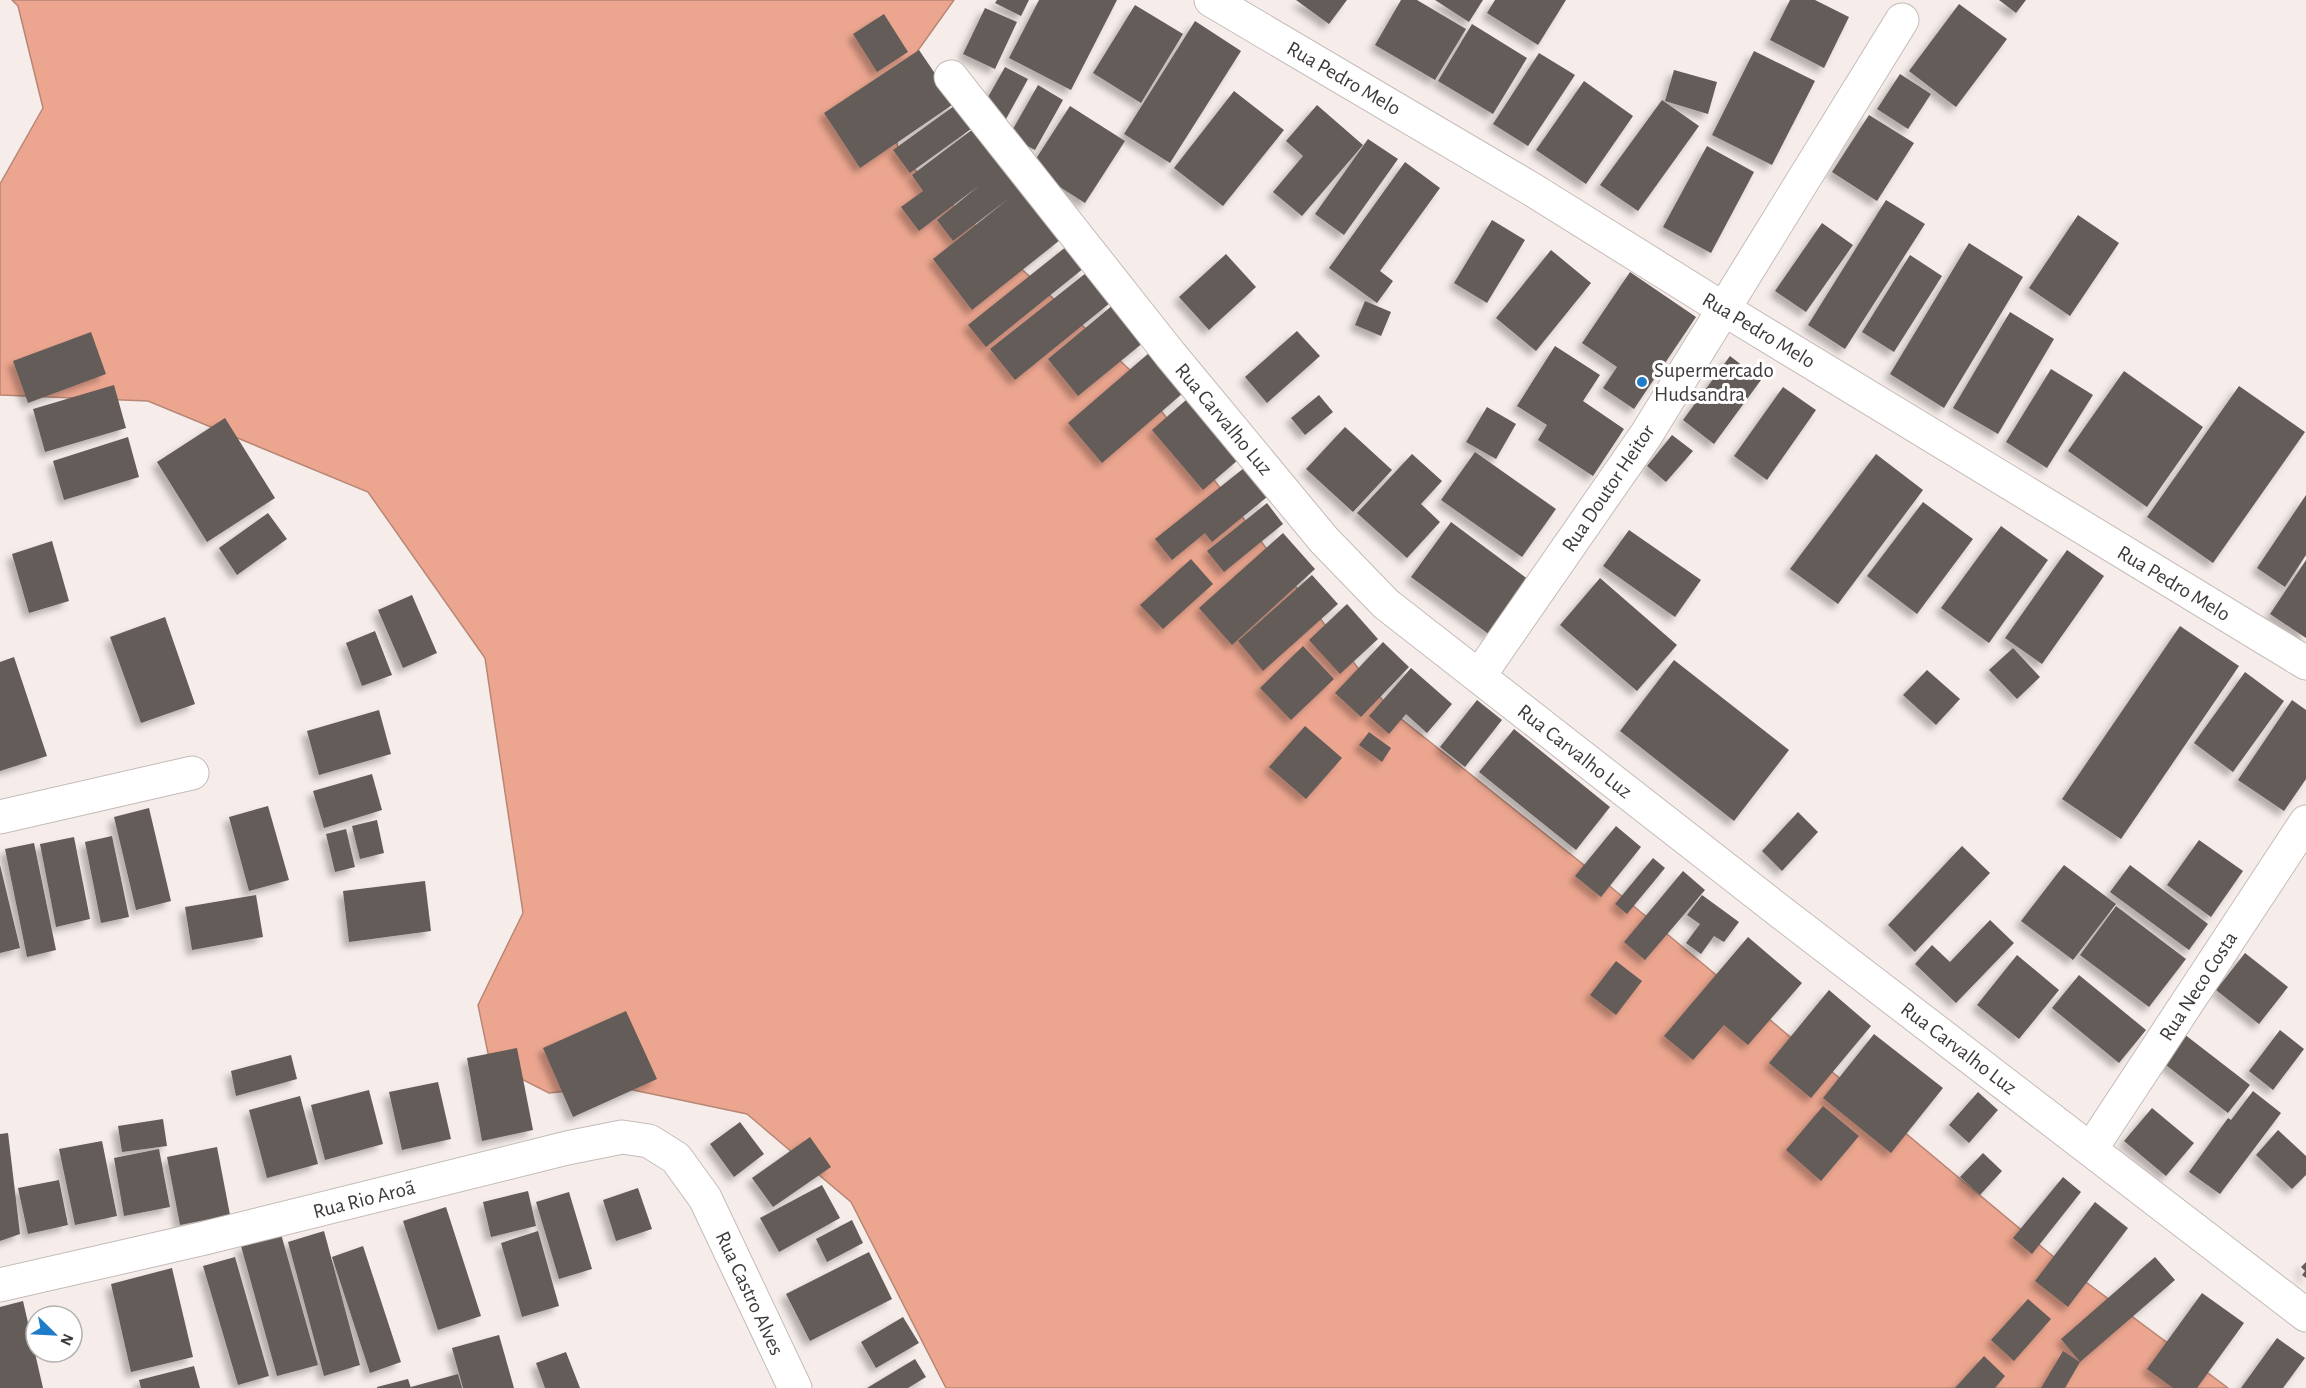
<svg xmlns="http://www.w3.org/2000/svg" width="2306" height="1388" font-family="'Alegreya Sans',sans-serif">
<defs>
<filter id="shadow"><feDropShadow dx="-5.5" dy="5.5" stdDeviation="3" flood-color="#0004"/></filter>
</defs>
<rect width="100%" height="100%" fill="#f6edea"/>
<path fill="#eca68f" stroke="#b88675" stroke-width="1.5" d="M 12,0 L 954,0 L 889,91 L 899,155 L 1130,370 L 1390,710 L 1594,873 L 2067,1268 L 2228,1388 L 946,1388 L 851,1202 L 747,1114 L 614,1086 L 549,1093 L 490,1063 L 478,1005 L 523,913 L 485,658 L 368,492 L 148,401 L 0,395 L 0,184 L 43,108 L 18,6 Z"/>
<g fill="#635b59" filter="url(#shadow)">
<path d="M 997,0 L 1029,0 L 1021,16 L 995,3 Z"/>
<path d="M 1039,0 L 1117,0 L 1071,90 L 1009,58 Z"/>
<path d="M 1296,0 L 1347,0 L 1329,24 Z"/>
<path d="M 1401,0 L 1417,0 L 1466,29 L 1435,80 L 1375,45 Z"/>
<path d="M 1435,0 L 1483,0 L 1469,22 Z"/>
<path d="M 1495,0 L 1566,0 L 1538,45 L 1487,13 Z"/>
<path d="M 1790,0 L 1815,0 L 1849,17 L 1824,68 L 1770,40 Z"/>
<path d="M 1999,0 L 2026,0 L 2016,13 Z"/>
<path d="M 1959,4 L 2007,39 L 1956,107 L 1909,71 Z"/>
<path d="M 1135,5 L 1183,34 L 1141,103 L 1093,73 Z"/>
<path d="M 985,8 L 1017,22 L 995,69 L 963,54 Z"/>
<path d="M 884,14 L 908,52 L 877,72 L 853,34 Z"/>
<path d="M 1195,21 L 1241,51 L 1170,163 L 1124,134 Z"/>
<path d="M 1472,24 L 1527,58 L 1493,114 L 1438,81 Z"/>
<path d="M 919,50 L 955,103 L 860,168 L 824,113 Z"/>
<path d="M 1754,51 L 1815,81 L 1772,165 L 1712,135 Z"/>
<path d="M 1539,53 L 1575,75 L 1528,146 L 1493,124 Z"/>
<path d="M 1005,67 L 1028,79 L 1006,119 L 983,106 Z"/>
<path d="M 1674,70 L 1717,82 L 1708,114 L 1665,101 Z"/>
<path d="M 1900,74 L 1931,94 L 1908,129 L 1877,109 Z"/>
<path d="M 1584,81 L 1633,116 L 1586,184 L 1536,150 Z"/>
<path d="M 1038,85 L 1063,100 L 1035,150 L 1009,136 Z"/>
<path d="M 1234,91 L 1284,130 L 1223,206 L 1174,168 Z"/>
<path d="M 1662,100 L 1699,126 L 1638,211 L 1600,185 Z"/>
<path d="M 1317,105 L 1363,145 L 1302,216 L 1273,192 L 1303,156 L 1286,141 Z"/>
<path d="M 954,106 L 971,129 L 910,173 L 893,150 Z"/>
<path d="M 1070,106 L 1125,141 L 1085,203 L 1030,168 Z"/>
<path d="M 1869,115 L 1914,143 L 1877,201 L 1832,172 Z"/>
<path d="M 973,129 L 1060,240 L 972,310 L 933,259 L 1012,196 L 953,241 L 937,220 L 980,185 L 919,231 L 901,207 L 923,191 L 912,175 Z"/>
<path d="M 1368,139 L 1398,159 L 1344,235 L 1315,214 Z"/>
<path d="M 1707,146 L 1754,172 L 1711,253 L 1663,227 Z"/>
<path d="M 1405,162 L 1440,188 L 1380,271 L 1393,281 L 1377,303 L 1329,268 Z"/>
<path d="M 1886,200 L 1925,224 L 1845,349 L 1808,325 Z"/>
<path d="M 2078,215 L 2119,243 L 2070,316 L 2029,288 Z"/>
<path d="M 1492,220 L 1525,240 L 1487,303 L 1454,283 Z"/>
<path d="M 1822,223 L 1853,245 L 1806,312 L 1775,291 Z"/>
<path d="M 1969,243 L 2023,277 L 1944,408 L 1890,374 Z"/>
<path d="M 1067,246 L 1084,268 L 986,347 L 968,325 Z"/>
<path d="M 1551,250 L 1591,283 L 1536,351 L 1496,318 Z"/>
<path d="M 1226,254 L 1256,287 L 1209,330 L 1179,297 Z"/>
<path d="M 1910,255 L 1942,276 L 1894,352 L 1862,332 Z"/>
<path d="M 1630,272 L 1696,317 L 1634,409 L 1603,388 L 1617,367 L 1582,343 Z"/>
<path d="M 1086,273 L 1110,303 L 1015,380 L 990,349 Z"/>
<path d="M 1365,301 L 1391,312 L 1381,336 L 1355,325 Z"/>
<path d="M 1113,305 L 1144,342 L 1078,396 L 1048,359 Z"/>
<path d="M 2010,312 L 2054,339 L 1998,434 L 1953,408 Z"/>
<path d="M 1297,331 L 1320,356 L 1267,403 L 1245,377 Z"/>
<path d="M 91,332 L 106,374 L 28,403 L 13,361 Z"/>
<path d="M 1555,346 L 1600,375 L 1583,401 L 1624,429 L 1593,476 L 1538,440 L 1547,425 L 1517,406 Z"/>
<path d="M 1149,353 L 1183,393 L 1102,463 L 1068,423 Z"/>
<path d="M 1730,356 L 1761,380 L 1714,444 L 1683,420 Z"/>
<path d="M 2051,369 L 2093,395 L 2047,468 L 2006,442 Z"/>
<path d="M 2124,371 L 2203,427 L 2147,507 L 2068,451 Z"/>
<path d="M 114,385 L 126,428 L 45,452 L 33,409 Z"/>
<path d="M 2239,386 L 2305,432 L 2213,563 L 2147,517 Z"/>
<path d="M 1783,387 L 1816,410 L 1767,480 L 1734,456 Z"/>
<path d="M 1319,395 L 1333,412 L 1305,435 L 1291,418 Z"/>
<path d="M 1186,400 L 1238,460 L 1203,490 L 1152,430 Z"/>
<path d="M 1487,407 L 1516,424 L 1496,459 L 1466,442 Z"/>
<path d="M 225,418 L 275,498 L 207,542 L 157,462 Z"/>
<path d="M 1345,427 L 1392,470 L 1353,512 L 1306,469 Z"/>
<path d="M 1672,435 L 1693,451 L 1666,482 L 1647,466 Z"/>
<path d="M 128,437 L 139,477 L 64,500 L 53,461 Z"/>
<path d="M 1475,452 L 1556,509 L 1522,557 L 1441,500 Z"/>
<path d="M 1412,454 L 1442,481 L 1421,504 L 1440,522 L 1407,558 L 1357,513 Z"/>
<path d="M 1876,454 L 1923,490 L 1838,604 L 1790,569 Z"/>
<path d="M 1244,468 L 1267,497 L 1212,542 L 1205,533 L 1172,560 L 1155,539 Z"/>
<path d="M 2306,495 L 2306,555 L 2285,587 L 2257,568 Z"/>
<path d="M 1923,502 L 1973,539 L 1917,614 L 1867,576 Z"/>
<path d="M 1267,503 L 1283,524 L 1224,572 L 1207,551 Z"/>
<path d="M 268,513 L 287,539 L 237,575 L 219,548 Z"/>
<path d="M 1451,522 L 1529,580 L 1490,635 L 1411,577 Z"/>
<path d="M 2001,526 L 2048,560 L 1989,643 L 1941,608 Z"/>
<path d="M 1629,530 L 1701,580 L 1675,617 L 1603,566 Z"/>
<path d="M 1283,533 L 1315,569 L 1232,645 L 1199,608 Z"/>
<path d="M 52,541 L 69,601 L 29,613 L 12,554 Z"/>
<path d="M 2067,550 L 2104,576 L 2042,664 L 2005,638 Z"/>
<path d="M 1191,559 L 1213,584 L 1163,629 L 1140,605 Z"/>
<path d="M 2306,560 L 2306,638 L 2270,614 Z"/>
<path d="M 1312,575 L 1338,604 L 1263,671 L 1238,641 Z"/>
<path d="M 1600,578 L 1677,645 L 1637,691 L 1560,625 Z"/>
<path d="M 412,595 L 437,653 L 403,668 L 378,610 Z"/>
<path d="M 1347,604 L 1378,639 L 1340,674 L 1309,640 Z"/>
<path d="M 165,617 L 195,704 L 141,723 L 110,637 Z"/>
<path d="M 2180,626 L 2239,666 L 2121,839 L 2062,799 Z"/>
<path d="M 375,631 L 392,675 L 362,686 L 346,643 Z"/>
<path d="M 1383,642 L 1409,667 L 1361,717 L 1335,693 Z"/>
<path d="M 1303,646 L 1334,679 L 1291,720 L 1260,688 Z"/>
<path d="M 2013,648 L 2040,677 L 2017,699 L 1989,670 Z"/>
<path d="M 14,657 L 47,756 L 0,771 L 0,662 Z"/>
<path d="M 1674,660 L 1789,750 L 1734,821 L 1620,731 Z"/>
<path d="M 1411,668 L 1452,704 L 1427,733 L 1406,714 L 1389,734 L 1369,716 Z"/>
<path d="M 1927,670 L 1960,699 L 1936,725 L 1903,695 Z"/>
<path d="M 2245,672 L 2284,701 L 2233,772 L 2194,743 Z"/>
<path d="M 1477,700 L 1502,720 L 1465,767 L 1440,747 Z"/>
<path d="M 2292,700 L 2306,710 L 2306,779 L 2284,811 L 2238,780 Z"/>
<path d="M 379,710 L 391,754 L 319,775 L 307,731 Z"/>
<path d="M 1305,726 L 1342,758 L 1306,799 L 1269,767 Z"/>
<path d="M 1514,729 L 1610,807 L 1576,850 L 1479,772 Z"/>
<path d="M 1369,732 L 1391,748 L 1382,762 L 1359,745 Z"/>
<path d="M 372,774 L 382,810 L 324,828 L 313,791 Z"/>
<path d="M 268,806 L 289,880 L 249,891 L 229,817 Z"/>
<path d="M 149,808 L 171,901 L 136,910 L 114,817 Z"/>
<path d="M 1798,812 L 1818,832 L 1782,871 L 1762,851 Z"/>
<path d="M 377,820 L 384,853 L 360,859 L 352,826 Z"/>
<path d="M 1616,826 L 1641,847 L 1601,897 L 1575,876 Z"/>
<path d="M 346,829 L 355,867 L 335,872 L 326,834 Z"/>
<path d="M 112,836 L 129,917 L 101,923 L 85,842 Z"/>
<path d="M 74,837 L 90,919 L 56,927 L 40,844 Z"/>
<path d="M 2199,840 L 2243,871 L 2211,917 L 2167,885 Z"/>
<path d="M 34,843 L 56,950 L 27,957 L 5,849 Z"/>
<path d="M 1962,846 L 1990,873 L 1915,952 L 1888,925 Z"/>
<path d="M 1653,858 L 1665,868 L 1627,914 L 1615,904 Z"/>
<path d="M 0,865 L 20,948 L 0,953 Z"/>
<path d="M 2064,865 L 2116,904 L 2073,960 L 2021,921 Z"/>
<path d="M 2130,865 L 2208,924 L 2189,950 L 2110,892 Z"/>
<path d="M 1683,871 L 1705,890 L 1645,960 L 1624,942 Z"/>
<path d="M 425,881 L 431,931 L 349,942 L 343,891 Z"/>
<path d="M 256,895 L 263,937 L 192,950 L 185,907 Z"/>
<path d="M 1702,895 L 1739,922 L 1724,942 L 1714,936 L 1701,954 L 1686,943 L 1700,924 L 1687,915 Z"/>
<path d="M 2116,906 L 2186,959 L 2149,1007 L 2080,955 Z"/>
<path d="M 1990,920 L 2014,943 L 1956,1003 L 1915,964 L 1932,945 L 1950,962 Z"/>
<path d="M 1748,937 L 1802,983 L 1748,1045 L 1724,1025 L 1693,1060 L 1664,1036 Z"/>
<path d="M 2245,953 L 2288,987 L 2259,1024 L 2216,990 Z"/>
<path d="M 2017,955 L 2059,990 L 2019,1039 L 1977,1005 Z"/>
<path d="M 1616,961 L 1642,981 L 1616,1015 L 1590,995 Z"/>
<path d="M 2079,975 L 2146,1030 L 2119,1063 L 2052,1008 Z"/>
<path d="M 1829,990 L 1871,1026 L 1811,1098 L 1769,1063 Z"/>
<path d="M 626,1011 L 657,1079 L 573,1117 L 543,1048 Z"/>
<path d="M 2280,1030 L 2304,1049 L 2273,1090 L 2249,1071 Z"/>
<path d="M 1874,1034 L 1943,1088 L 1891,1153 L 1823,1098 Z"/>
<path d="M 2184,1034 L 2250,1085 L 2228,1113 L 2162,1062 Z"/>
<path d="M 517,1048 L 533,1130 L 482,1141 L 467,1058 Z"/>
<path d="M 291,1055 L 297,1079 L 236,1096 L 231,1071 Z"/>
<path d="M 438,1082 L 451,1139 L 402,1150 L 389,1092 Z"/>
<path d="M 369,1090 L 383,1144 L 325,1160 L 311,1105 Z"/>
<path d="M 2253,1091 L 2281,1113 L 2220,1194 L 2189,1172 L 2228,1118 L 2231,1120 Z"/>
<path d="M 1978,1092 L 1998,1110 L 1969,1143 L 1949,1125 Z"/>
<path d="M 300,1096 L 318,1164 L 267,1178 L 249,1110 Z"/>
<path d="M 1823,1106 L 1859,1136 L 1821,1181 L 1786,1150 Z"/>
<path d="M 2152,1108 L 2194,1143 L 2166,1176 L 2124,1141 Z"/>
<path d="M 163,1119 L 167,1146 L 122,1152 L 118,1126 Z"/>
<path d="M 740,1122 L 764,1154 L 734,1177 L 710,1144 Z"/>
<path d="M 2278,1130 L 2306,1156 L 2306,1175 L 2292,1189 L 2256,1155 Z"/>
<path d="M 8,1133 L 20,1234 L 0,1241 L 0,1134 Z"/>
<path d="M 810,1137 L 831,1167 L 773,1207 L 752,1178 Z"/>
<path d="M 102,1141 L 117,1216 L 75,1225 L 59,1149 Z"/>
<path d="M 217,1147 L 230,1215 L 180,1225 L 167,1157 Z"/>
<path d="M 159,1149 L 170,1207 L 124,1216 L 114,1158 Z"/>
<path d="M 1983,1153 L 2002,1171 L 1980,1195 L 1960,1177 Z"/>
<path d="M 2063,1177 L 2081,1192 L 2032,1254 L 2013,1238 Z"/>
<path d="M 59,1180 L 68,1225 L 28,1234 L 18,1188 Z"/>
<path d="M 822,1185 L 840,1218 L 779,1252 L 760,1218 Z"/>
<path d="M 638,1188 L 652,1229 L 616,1241 L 603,1200 Z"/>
<path d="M 528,1191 L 536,1226 L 491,1237 L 483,1202 Z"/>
<path d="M 569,1192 L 592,1269 L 559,1279 L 536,1202 Z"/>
<path d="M 2095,1202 L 2128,1228 L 2068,1307 L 2035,1281 Z"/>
<path d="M 446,1207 L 481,1316 L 438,1330 L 403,1221 Z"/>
<path d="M 852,1220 L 863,1243 L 827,1262 L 816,1239 Z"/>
<path d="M 324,1231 L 360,1365 L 324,1376 L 288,1242 Z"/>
<path d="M 538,1231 L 559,1306 L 522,1317 L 501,1243 Z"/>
<path d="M 281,1234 L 318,1365 L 277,1376 L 241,1246 Z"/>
<path d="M 363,1246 L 401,1362 L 370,1373 L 332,1257 Z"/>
<path d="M 869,1252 L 892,1299 L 810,1341 L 786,1294 Z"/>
<path d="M 235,1257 L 269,1376 L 238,1385 L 203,1266 Z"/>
<path d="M 2155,1257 L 2175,1280 L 2080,1362 L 2065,1388 L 2041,1388 L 2063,1351 L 2080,1362 L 2061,1339 Z"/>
<path d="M 2306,1262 L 2306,1278 L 2302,1275 L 2305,1271 L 2301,1267 Z"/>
<path d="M 172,1268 L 193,1357 L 131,1372 L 111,1284 Z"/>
<path d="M 2202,1293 L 2244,1323 L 2197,1388 L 2173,1388 L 2147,1369 Z"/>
<path d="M 2028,1299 L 2051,1319 L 2014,1361 L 1991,1340 Z"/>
<path d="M 23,1301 L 43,1388 L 0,1388 L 0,1307 Z"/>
<path d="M 903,1317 L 919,1343 L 876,1368 L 861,1342 Z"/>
<path d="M 499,1335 L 514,1388 L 463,1388 L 452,1348 Z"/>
<path d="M 2277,1338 L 2305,1358 L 2283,1388 L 2241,1388 Z"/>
<path d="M 566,1352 L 580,1388 L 545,1388 L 536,1363 Z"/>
<path d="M 1984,1356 L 2005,1376 L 1995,1388 L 1955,1388 Z"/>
<path d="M 915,1359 L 926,1377 L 908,1388 L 867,1388 Z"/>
<path d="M 194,1366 L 200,1388 L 141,1388 L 139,1380 Z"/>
<path d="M 458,1374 L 462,1388 L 411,1388 L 411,1387 Z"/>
<path d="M 408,1379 L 411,1388 L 377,1388 L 377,1387 Z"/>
</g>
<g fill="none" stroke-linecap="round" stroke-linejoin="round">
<g stroke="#c4bbb8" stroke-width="35">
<g id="minor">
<path d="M 1211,0 L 1533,190 L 1722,308 L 2306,663"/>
<path d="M 951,77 L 1170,354 L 1324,540 L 1386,604 L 1782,913 L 2306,1315"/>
<path d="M 1479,676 L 1646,435 L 1902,20"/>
<path d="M 0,817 L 192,773"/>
<path d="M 2091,1149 L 2306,822"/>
<path d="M 0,1285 L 205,1238 L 567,1148 L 622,1137 L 649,1141 L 676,1158 L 705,1198 L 795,1388"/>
</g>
</g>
<use href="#minor" stroke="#fff" stroke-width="33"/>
</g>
<circle fill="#1f7cc8" stroke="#fff" stroke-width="2" cx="1642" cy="382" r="6"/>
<g text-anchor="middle" stroke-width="6" stroke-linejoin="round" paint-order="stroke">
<g font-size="21" fill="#3e3a39" stroke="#fff">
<text transform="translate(1344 78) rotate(30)" y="7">Rua Pedro Melo</text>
<text transform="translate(1759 330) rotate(31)" y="7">Rua Pedro Melo</text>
<text transform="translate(1224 419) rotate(50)" y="7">Rua Carvalho Luz</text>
<text transform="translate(1608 488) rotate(-56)" y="7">Rua Doutor Heitor</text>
<text transform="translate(2174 583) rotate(31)" y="7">Rua Pedro Melo</text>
<text transform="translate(1575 751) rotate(38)" y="7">Rua Carvalho Luz</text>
<text transform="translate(2198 986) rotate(-57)" y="7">Rua Neco Costa</text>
<text transform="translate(1959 1048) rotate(37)" y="7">Rua Carvalho Luz</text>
<text transform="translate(364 1199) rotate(-14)" y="7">Rua Rio Aroã</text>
<text transform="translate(750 1293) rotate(65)" y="7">Rua Castro Alves</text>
</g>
<g font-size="21" fill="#3e3a39" stroke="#fff" text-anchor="start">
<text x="1654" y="377">Supermercado<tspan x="1654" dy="24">Hudsandra</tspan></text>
</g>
</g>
<g transform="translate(54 1334) rotate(114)"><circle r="28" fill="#ffffff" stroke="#b2b0b0" stroke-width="1.5"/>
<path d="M0-4.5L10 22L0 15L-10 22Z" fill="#1f7cc8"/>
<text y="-9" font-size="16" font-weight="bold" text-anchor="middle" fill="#3e3a39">N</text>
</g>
</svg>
